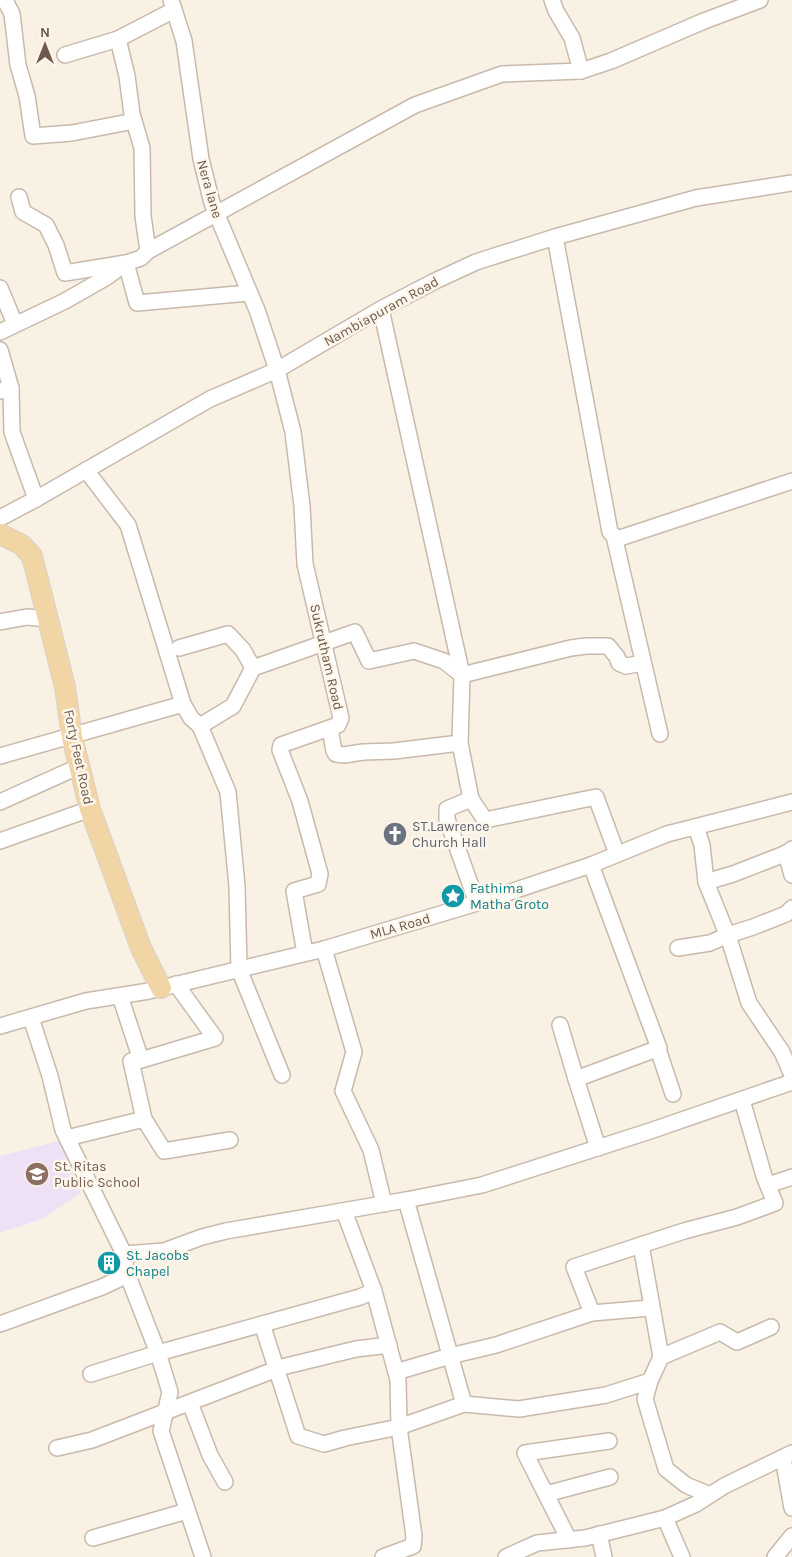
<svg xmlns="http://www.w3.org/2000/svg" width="792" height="1557" font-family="Karla,sans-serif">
<rect width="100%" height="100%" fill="#f9f1e4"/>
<path fill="#eee1f5" d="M 62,1140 L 81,1193 L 42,1219 L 0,1233 L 0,1156 Z"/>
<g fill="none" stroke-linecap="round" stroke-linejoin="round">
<g stroke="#c9b9ac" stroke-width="18">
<g id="minor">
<path d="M 5,0 L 12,14 L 18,65 L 27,96 L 33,136 L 72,133 L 134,121"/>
<path d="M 171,0 L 184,41 L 201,159 L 212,203 L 257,310 L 277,370 L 293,432 L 302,506 L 305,564 L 341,718 L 338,725 L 281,745 L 280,750 L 300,801 L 320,874 L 318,884 L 294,891 L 305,953"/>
<path d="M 552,0 L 556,11 L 572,38 L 581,71 L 611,61 L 704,21 L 760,0"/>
<path d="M 65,55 L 118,39 L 174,10"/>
<path d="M 19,197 L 23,212 L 46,225 L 56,245 L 65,273 L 126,263 L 137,303 L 249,293"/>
<path d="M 555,237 L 610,532 L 614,536 L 620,538 L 792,481"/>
<path d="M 148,251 L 415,105 L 502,74 L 581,71"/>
<path d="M 0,288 L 15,324"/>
<path d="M 381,309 L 462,675 L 460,743"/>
<path d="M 0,332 L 65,301 L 107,277 L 126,263 L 141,258 L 148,251 L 143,216 L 142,148 L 132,114 L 127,76 L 118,39"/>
<path d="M 0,350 L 11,388 L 0,391"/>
<path d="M 11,388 L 12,432 L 36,499"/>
<path d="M 86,470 L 128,525 L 183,704"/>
<path d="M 0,518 L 36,499 L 210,399 L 277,370 L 381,309 L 435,281 L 476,262 L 555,237 L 696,198 L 792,183"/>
<path d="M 614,536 L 660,734"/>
<path d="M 0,622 L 27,617 L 48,619"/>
<path d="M 179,648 L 228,634 L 243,650 L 253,668"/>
<path d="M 200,726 L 233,706 L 253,668 L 355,632 L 369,661 L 414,651 L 444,661 L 462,675 L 571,648 L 586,646 L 608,646 L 617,657 L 619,663 L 626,666 L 643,663"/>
<path d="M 330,729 L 334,751 L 336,754 L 344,755 L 363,752 L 394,751 L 460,743 L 471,799 L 447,809 L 447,819 L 477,903"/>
<path d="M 0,756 L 183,704 L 191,718 L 200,726 L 228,792 L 237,886 L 239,969 L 282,1075"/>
<path d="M 471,799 L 485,820 L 596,797 L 617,854"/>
<path d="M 0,802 L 80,766"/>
<path d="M 696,827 L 702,845 L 706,882 L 729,939 L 749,1003 L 782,1052 L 792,1075"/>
<path d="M 0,841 L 90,809"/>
<path d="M 786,853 L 792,875"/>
<path d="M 706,882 L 733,874 L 787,853 L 792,849"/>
<path d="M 678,948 L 710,943 L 728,935 L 753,927 L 786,914 L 792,908"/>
<path d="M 324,949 L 354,1052 L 343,1091 L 371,1150 L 384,1204"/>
<path d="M 560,1025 L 576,1079 L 598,1148"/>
<path d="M 0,1026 L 86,1001 L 149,991 L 324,949 L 477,903 L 591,865 L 667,834 L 792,802"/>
<path d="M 658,1049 L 673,1094"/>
<path d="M 141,1060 L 215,1038 L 176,984"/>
<path d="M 576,1079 L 659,1048 L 591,865"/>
<path d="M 144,1119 L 164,1151 L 230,1140"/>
<path d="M 67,1138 L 144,1119 L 131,1061 L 141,1060 L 120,996"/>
<path d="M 768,1185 L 792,1177"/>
<path d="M 344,1211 L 374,1291 L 398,1380 L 399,1427 L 414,1536 L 413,1546 L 383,1557"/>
<path d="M 124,1254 L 164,1251 L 202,1237 L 226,1231 L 406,1200 L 482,1185 L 650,1131 L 792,1082"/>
<path d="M 126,1271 L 158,1353 L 170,1392 L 161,1431 L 203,1557"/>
<path d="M 592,1313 L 650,1308"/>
<path d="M 0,1324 L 102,1287 L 119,1279 L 126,1271 L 124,1254 L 63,1130 L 50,1076 L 31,1018"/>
<path d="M 262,1324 L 298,1436 L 324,1444 L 345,1438 L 399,1427 L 464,1404 L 406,1200"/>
<path d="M 661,1357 L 720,1332 L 737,1342 L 771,1327"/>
<path d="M 396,1372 L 450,1356 L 496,1345 L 592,1313 L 574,1267 L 641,1245"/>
<path d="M 91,1374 L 158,1353 L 360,1297 L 374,1291"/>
<path d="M 650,1381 L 645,1399 L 666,1469 L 686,1485 L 710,1495"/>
<path d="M 190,1403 L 210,1455 L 225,1482"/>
<path d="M 464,1404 L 519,1409 L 606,1395 L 650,1381 L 661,1357 L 641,1245 L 684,1231 L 737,1217 L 775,1203 L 764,1176 L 742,1100"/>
<path d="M 57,1448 L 92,1440 L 282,1367 L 356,1349 L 389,1345"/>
<path d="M 783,1458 L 792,1508"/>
<path d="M 546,1494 L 610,1477"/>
<path d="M 665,1518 L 682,1557"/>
<path d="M 599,1534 L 604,1557"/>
<path d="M 93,1538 L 187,1511"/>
<path d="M 569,1540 L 525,1453 L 609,1441"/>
<path d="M 506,1557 L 537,1543 L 585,1538 L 665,1518 L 696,1504 L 724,1486 L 792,1453"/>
<path d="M 775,1557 L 792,1536"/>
</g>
</g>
<g stroke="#d7d1cd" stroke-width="22">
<path id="major" d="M 0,534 L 22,545 L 32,556 L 65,687 L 72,737 L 90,809 L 141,948 L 161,988"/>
</g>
<use href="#minor" stroke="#fff" stroke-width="15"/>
<use href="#major" stroke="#f1d5a4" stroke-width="20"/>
</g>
<defs>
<g id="church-disc" transform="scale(1.25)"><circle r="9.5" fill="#6b7280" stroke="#fdf6ea"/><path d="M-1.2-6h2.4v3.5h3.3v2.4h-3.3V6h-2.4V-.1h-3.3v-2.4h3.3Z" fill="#fff"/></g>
<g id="sight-disc" transform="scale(1.25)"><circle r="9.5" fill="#0f9aa8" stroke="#fdf6ea"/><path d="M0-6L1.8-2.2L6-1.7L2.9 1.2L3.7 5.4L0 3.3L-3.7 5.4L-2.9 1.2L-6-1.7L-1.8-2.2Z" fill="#fff"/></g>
<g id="school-disc" transform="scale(1.25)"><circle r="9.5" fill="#8d6e63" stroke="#fdf6ea"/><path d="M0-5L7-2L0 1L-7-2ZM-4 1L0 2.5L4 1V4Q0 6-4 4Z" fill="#fff"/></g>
<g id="building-disc" transform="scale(1.25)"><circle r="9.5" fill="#0f9aa8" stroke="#fdf6ea"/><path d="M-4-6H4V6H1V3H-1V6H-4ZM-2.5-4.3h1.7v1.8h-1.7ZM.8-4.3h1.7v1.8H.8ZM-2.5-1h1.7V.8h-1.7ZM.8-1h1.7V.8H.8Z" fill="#fff"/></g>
</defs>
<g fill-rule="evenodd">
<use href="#church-disc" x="395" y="834"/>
<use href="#sight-disc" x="453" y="896"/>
<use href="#school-disc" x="37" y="1174"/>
<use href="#building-disc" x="109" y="1263"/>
</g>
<g text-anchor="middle" stroke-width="5" stroke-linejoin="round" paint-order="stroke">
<g font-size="14" fill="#6f594d" stroke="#fdf6ea">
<text transform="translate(210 189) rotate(74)" y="5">Nera lane</text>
<text transform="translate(381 311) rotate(-29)" y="5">Nambiapuram Road</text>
<text transform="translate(327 657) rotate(77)" y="5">Sukrutham Road</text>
<text transform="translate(79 757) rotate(78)" y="5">Forty Feet Road</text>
<text transform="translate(400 926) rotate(-16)" y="5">MLA Road</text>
</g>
<g font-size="14" fill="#5b616d" stroke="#fdf6ea" text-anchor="start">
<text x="412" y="831">ST.Lawrence<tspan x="412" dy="16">Church Hall</tspan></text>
</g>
<g font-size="14" fill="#0d838f" stroke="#fdf6ea" text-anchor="start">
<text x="470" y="893">Fathima<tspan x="470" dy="16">Matha Groto</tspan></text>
<text x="126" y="1260">St. Jacobs<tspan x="126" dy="16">Chapel</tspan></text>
</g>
<g font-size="14" fill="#785e54" stroke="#fdf6ea" text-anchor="start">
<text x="54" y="1171">St. Ritas<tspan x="54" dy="16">Public School</tspan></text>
</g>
</g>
<g transform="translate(45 45)" stroke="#fdf6ea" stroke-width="4" paint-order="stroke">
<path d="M0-4L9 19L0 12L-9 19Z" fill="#6f594d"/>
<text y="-8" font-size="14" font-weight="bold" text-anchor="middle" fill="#6f594d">N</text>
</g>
</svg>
